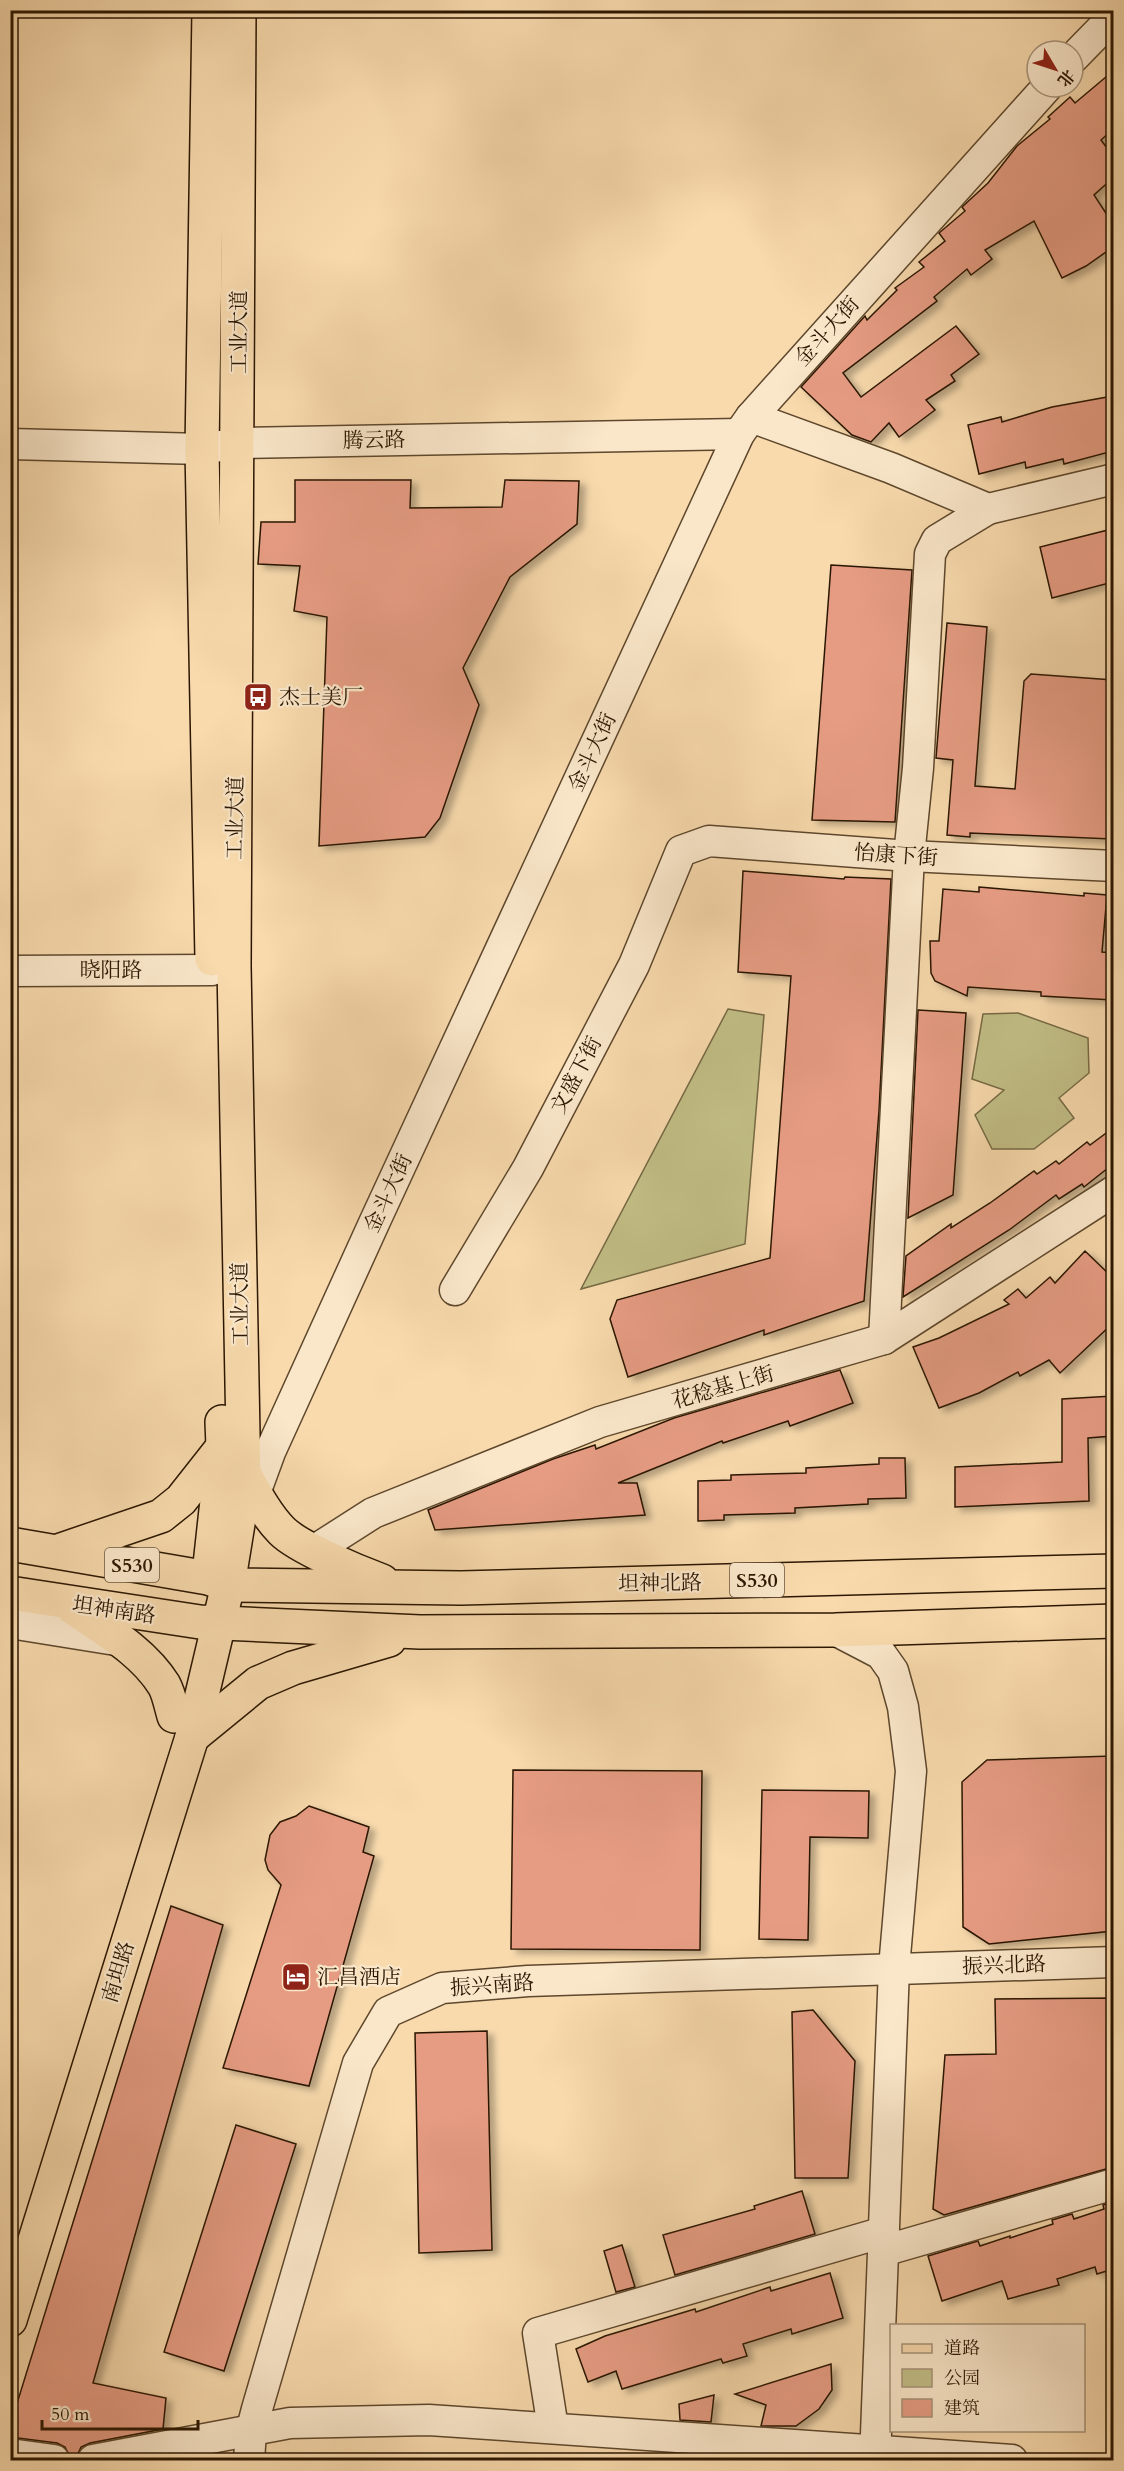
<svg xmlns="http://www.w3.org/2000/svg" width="1124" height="2471" font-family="Cardo,'Noto Serif SC',serif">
<defs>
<filter id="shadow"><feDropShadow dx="6" dy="4" stdDeviation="3" flood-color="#0004"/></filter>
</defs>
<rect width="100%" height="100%" fill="#f8daad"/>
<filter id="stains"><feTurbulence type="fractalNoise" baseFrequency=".00333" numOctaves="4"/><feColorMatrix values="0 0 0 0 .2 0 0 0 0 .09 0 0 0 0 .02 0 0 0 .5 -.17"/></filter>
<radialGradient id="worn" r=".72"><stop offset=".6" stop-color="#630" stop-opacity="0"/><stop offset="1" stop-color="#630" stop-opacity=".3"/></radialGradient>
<g fill="#c2be86" stroke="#766a44" stroke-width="1.5">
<path d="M 728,1009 L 764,1015 L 745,1244 L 581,1289 Z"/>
<path d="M 1018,1013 L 1088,1038 L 1089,1073 L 1059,1098 L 1074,1118 L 1034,1149 L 992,1149 L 975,1115 L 1004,1090 L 972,1079 L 983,1014 Z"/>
</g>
<g fill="#e69c83" stroke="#2b1601" stroke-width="1.5" filter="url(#shadow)">
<path d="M 1113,71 L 1113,129 L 1101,140 L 1113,156 L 1113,178 L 1094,195 L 1113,224 L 1113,247 L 1086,266 L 1062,278 L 1034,221 L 985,250 L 992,259 L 971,275 L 967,269 L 934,297 L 937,301 L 843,373 L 861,397 L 956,326 L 979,354 L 951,375 L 955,381 L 926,400 L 935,410 L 899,437 L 889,423 L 871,442 L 852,435 L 801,387 L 865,316 L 867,320 L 897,290 L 895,288 L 924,267 L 919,262 L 945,241 L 939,233 L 965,211 L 962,207 L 988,183 L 1017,146 L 1050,119 L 1048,117 L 1070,97 L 1075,103 Z"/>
<path d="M 1113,396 L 1113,451 L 1064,464 L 1063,459 L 1026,468 L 1025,462 L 979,474 L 968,425 L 1001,417 L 1002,422 L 1052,407 Z"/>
<path d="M 295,480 L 411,480 L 410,508 L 502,507 L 505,480 L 579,481 L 577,524 L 510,577 L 463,668 L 479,705 L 440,818 L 425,837 L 319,846 L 327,617 L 294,611 L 300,566 L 258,564 L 261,522 L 295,522 Z"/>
<path d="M 1108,530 L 1113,555 L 1113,582 L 1052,598 L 1040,547 Z"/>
<path d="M 831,565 L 912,570 L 895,822 L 812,820 Z"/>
<path d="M 947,623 L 987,627 L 975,786 L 1015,789 L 1024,681 L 1031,674 L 1113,680 L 1112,839 L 970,833 L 970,837 L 947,835 L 953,760 L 936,758 Z"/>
<path d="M 743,871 L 844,879 L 845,877 L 891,879 L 879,1111 L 864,1301 L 764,1335 L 764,1330 L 628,1377 L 610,1319 L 617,1300 L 770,1258 L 791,976 L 738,972 Z"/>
<path d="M 979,887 L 1084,896 L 1084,893 L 1107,895 L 1102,952 L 1113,953 L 1113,1000 L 1041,996 L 1041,992 L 968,987 L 967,996 L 935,981 L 931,973 L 930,941 L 939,941 L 943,889 L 979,892 Z"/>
<path d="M 918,1010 L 966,1013 L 953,1195 L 908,1218 Z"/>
<path d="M 1113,1128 L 1113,1164 L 1084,1187 L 1082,1184 L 1059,1199 L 1056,1195 L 1009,1230 L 903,1297 L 906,1256 L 951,1224 L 951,1228 L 990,1203 L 1034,1171 L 1037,1174 L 1056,1161 L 1059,1164 L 1087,1142 L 1090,1145 Z"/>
<path d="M 1085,1251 L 1113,1278 L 1113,1323 L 1060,1373 L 1049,1360 L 1020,1376 L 1018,1372 L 979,1393 L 939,1408 L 913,1347 L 939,1338 L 1009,1304 L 1004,1300 L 1018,1289 L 1026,1298 L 1050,1277 L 1055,1283 Z"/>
<path d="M 840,1370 L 853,1403 L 790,1426 L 788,1421 L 723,1443 L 722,1441 L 618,1483 L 637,1483 L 645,1515 L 435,1530 L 428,1510 L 553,1459 L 595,1445 L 596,1449 L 674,1418 Z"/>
<path d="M 1113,1396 L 1113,1436 L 1088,1438 L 1089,1501 L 955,1507 L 955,1467 L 1062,1462 L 1062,1399 Z"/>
<path d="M 879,1458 L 905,1458 L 906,1498 L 868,1499 L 868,1504 L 795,1508 L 795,1513 L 724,1515 L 724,1520 L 698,1521 L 698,1481 L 731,1480 L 731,1475 L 806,1473 L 806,1468 L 879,1464 Z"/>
<path d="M 1113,1756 L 1113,1931 L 989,1944 L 963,1927 L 962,1782 L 987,1760 Z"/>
<path d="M 513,1770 L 702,1771 L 700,1950 L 511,1949 Z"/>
<path d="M 762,1790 L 869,1791 L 868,1838 L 810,1837 L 808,1940 L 759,1939 Z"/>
<path d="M 309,1806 L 369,1827 L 363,1852 L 374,1856 L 309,2086 L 223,2068 L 281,1885 L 268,1870 L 265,1860 L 270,1835 L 280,1822 L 296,1816 Z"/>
<path d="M 171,1906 L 223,1925 L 93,2383 L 166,2398 L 163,2429 L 90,2443 L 81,2447 L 77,2456 L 70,2457 L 65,2447 L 57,2443 L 10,2437 L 10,2426 Z"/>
<path d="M 1113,1998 L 1113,2167 L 944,2215 L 933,2209 L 945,2055 L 996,2054 L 995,1999 Z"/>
<path d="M 813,2010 L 855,2061 L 848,2178 L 795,2178 L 792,2012 Z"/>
<path d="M 487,2031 L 492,2250 L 419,2253 L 415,2033 Z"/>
<path d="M 236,2125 L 296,2144 L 224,2371 L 164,2352 Z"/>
<path d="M 802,2191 L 815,2234 L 675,2275 L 663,2235 L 755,2209 L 754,2206 Z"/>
<path d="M 1113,2202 L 1113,2269 L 1097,2274 L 1095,2267 L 1057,2279 L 1059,2285 L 1008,2299 L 1002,2281 L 942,2301 L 928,2256 L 978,2241 L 980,2246 L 1010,2236 L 1010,2238 L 1053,2224 L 1052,2220 L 1072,2214 L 1074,2219 L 1104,2209 L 1103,2205 Z"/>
<path d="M 622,2245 L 635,2287 L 616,2292 L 604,2251 Z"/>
<path d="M 830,2273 L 843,2318 L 792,2334 L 791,2329 L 743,2344 L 747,2356 L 723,2363 L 721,2359 L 622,2389 L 616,2371 L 588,2382 L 576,2349 L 605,2336 L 695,2309 L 696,2312 L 770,2287 L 771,2291 Z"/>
<path d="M 831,2364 L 832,2390 L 819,2409 L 796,2426 L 761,2426 L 766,2405 L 735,2394 Z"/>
<path d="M 714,2395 L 711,2422 L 680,2420 L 679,2404 Z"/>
</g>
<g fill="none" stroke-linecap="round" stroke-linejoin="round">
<g stroke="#5e472c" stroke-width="33">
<g id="minor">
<path d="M 1073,58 L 1114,16"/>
<path d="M 751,417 L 891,468 L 988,509 L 1114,479"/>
<path d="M 10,444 L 202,449 L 239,443 L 739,434"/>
<path d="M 10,971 L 212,970"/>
<path d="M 455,1290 L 528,1168 L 634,965 L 681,851 L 709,841 L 909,856 L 1114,866"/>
<path d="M 884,1339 L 909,856 L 918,768 L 930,554 L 937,540 L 988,509"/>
<path d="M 255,1493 L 270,1452 L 375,1221 L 739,434 L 751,417 L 1047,87"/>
<path d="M 315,1550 L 373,1513 L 600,1422 L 884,1339 L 1114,1191"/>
<path d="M 10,1623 L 122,1641"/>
<path d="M 835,1630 L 881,1654 L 893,1671 L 903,1707 L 911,1771 L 894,1968 L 875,2460"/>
<path d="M 883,2251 L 1114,2184"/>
<path d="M 553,2428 L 538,2333 L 884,2232"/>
<path d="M 10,2454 L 54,2460"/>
<path d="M 93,2460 L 290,2423 L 429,2420 L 1012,2460"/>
<path d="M 249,2460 L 251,2432 L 257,2409 L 358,2063 L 388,2012 L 442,1988 L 528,1981 L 1114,1962"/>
</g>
</g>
<g stroke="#2b1601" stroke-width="36">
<g id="major">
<path d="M 209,10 L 202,449 L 212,959"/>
<path d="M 244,1473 C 255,1493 266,1515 282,1531 C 299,1548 358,1572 382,1581"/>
<path d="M 10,1544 L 208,1578 L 228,1585 L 461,1588 L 1114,1571"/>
<path d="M 61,1550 L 161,1516 L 181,1500 L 222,1448"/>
<path d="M 209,1574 L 223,1446 L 222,1422"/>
<path d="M 10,1593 L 200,1622 L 420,1632 L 835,1630 L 1114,1621"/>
<path d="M 73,1608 C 105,1630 143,1651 164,1685 C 169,1694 171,1706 174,1716"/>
<path d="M 192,1737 L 258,1683 L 293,1668 L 389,1640"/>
<path d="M 10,2320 L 192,1737 L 228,1585 L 244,1487 L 234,966 L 239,10"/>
</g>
</g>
<use href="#minor" stroke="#fae7ca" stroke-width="30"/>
<use href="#major" stroke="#f8daad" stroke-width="33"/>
</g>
<defs>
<g id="bus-square" transform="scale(1.5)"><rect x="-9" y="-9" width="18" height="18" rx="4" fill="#8f2418" stroke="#fae7ca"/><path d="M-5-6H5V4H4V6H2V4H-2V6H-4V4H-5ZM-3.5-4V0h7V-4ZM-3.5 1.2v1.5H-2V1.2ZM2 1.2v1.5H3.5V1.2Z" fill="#fff"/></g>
<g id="hotel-square" transform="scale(1.5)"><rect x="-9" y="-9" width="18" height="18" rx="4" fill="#8f2418" stroke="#fae7ca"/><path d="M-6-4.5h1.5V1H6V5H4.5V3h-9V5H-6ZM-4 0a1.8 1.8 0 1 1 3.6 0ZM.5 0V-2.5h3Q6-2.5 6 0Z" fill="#fff"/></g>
</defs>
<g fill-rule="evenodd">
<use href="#bus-square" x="258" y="697"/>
<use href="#hotel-square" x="296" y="1977"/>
</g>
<g text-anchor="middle" stroke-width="4.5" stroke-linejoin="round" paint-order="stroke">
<g fill="#fae7ca" stroke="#69553d" stroke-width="1.5">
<rect x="105" y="1548" width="54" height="34" rx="4.5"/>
<rect x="730" y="1563" width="54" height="34" rx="4.5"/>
</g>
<g font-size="20" font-weight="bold" fill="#2b1601">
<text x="132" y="1572">S530</text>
<text x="757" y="1587">S530</text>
</g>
<g font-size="21" fill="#2b1601" stroke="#fae7ca">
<text transform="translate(827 331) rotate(-48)" y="7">金斗大街</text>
<text transform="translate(239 332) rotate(-90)" y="7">工业大道</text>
<text transform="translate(374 440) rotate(-1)" y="7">腾云路</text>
<text transform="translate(592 752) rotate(-65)" y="7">金斗大街</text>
<text transform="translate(235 818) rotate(-89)" y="7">工业大道</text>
<text transform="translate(896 855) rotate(4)" y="7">怡康下街</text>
<text x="111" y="977">晓阳路</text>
<text transform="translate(576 1075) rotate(-62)" y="7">文盛下街</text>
<text transform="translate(388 1193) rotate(-65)" y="7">金斗大街</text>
<text transform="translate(240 1304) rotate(-91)" y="7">工业大道</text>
<text transform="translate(723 1387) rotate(-16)" y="7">花稔基上街</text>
<text transform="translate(660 1583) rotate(-1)" y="7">坦神北路</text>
<text transform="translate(114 1610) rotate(8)" y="7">坦神南路</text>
<text transform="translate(1004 1965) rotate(-2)" y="7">振兴北路</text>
<text transform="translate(118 1972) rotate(-73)" y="7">南坦路</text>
<text transform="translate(492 1985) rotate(-4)" y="7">振兴南路</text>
</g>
<g font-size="21" fill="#2b1601" stroke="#fae7ca" text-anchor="start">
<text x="279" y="704">杰士美厂</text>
<text x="317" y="1984">汇昌酒店</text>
</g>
</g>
<rect width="1124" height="2471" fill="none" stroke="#f8daad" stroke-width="36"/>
<rect x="12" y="12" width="1100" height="2447" fill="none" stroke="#2b1601" stroke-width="3"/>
<rect x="18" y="18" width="1088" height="2435" fill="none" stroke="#2b1601" stroke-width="1.5"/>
<rect x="890" y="2324" width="195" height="108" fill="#fae7ca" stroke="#a7937a" stroke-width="1.5"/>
<rect x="902" y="2344" width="30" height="9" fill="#f8daad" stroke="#a7937a" stroke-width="1.5"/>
<text x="944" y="2354" font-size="18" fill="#2b1601">道路</text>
<rect x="902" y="2369" width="30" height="18" fill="#c2be86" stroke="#a7937a" stroke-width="1.5"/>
<text x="944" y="2384" font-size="18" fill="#2b1601">公园</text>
<rect x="902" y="2399" width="30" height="18" fill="#e69c83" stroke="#a7937a" stroke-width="1.5"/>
<text x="944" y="2414" font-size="18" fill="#2b1601">建筑</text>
<g transform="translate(1055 69) rotate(129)"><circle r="28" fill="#fae7ca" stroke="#a7937a" stroke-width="1.5"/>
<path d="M0-4.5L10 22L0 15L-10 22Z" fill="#8f2418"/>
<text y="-9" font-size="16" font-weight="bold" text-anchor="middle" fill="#2b1601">北</text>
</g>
<path d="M42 2420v9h156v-9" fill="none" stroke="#2b1601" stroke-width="3"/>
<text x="51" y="2420" font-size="18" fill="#2b1601" stroke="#fae7ca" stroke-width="4.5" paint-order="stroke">50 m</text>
<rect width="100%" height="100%" filter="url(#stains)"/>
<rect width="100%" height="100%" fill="url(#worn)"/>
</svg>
